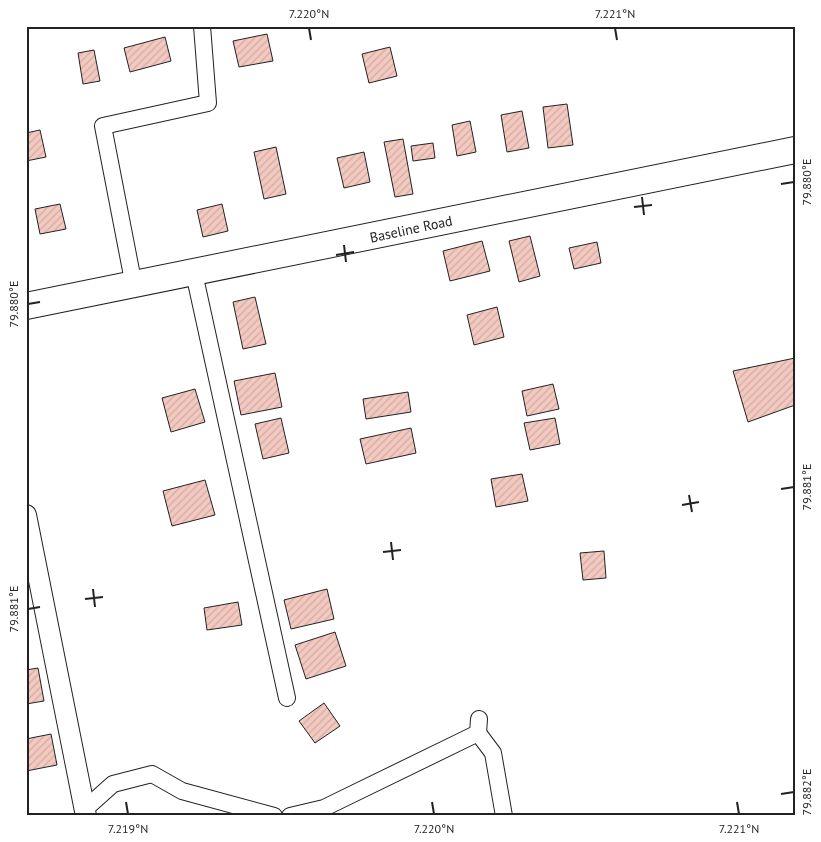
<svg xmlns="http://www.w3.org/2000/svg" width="821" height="842" font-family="'PT Sans',sans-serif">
<defs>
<pattern id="building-hatch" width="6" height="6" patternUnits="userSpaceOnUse" patternTransform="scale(1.25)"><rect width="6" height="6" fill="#f3c9c0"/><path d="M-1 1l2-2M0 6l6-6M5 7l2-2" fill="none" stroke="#d0aca5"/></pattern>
</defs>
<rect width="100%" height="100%" fill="#fff"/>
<g fill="url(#building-hatch)" stroke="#222">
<path d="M 267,34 L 273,61 L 239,67 L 233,41 Z"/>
<path d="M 165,37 L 171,61 L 130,72 L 124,48 Z"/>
<path d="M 390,47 L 397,76 L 369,83 L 362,54 Z"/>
<path d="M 94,50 L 100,81 L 83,84 L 78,53 Z"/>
<path d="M 567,104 L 573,145 L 548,148 L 543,107 Z"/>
<path d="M 522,111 L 529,148 L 507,152 L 501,115 Z"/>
<path d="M 470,121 L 476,152 L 457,156 L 452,125 Z"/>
<path d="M 40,130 L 46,157 L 26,161 L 26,133 Z"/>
<path d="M 403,139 L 413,194 L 395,197 L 384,142 Z"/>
<path d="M 433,143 L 435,158 L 413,161 L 411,146 Z"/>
<path d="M 276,147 L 286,194 L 264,199 L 254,152 Z"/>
<path d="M 364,152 L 370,182 L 344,188 L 337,158 Z"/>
<path d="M 60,204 L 66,229 L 40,234 L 35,209 Z"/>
<path d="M 222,204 L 228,231 L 203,237 L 197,210 Z"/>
<path d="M 530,236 L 540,276 L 519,282 L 509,241 Z"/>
<path d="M 482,241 L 490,271 L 450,281 L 443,251 Z"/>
<path d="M 597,242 L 601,263 L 574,269 L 569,248 Z"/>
<path d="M 255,297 L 266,344 L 243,349 L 233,302 Z"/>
<path d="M 497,307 L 504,337 L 474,345 L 467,315 Z"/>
<path d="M 795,358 L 795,405 L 748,422 L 733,371 Z"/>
<path d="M 275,373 L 282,407 L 241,415 L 234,381 Z"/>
<path d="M 553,384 L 559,409 L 527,416 L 522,391 Z"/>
<path d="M 195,389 L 205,422 L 171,432 L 162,398 Z"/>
<path d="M 408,392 L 411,412 L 366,419 L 363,399 Z"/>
<path d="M 281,418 L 289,453 L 263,459 L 255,424 Z"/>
<path d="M 555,418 L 560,444 L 530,450 L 524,423 Z"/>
<path d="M 411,428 L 416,453 L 366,464 L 360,439 Z"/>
<path d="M 522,474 L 528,501 L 496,507 L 491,479 Z"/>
<path d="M 205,480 L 215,515 L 172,526 L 163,491 Z"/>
<path d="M 604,551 L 606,578 L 583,580 L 580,553 Z"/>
<path d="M 327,589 L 334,619 L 291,629 L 284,600 Z"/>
<path d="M 238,602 L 242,625 L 207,630 L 204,608 Z"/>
<path d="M 335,632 L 346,666 L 306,679 L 295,645 Z"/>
<path d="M 38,668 L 44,701 L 26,704 L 26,670 Z"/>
<path d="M 324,703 L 340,726 L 315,743 L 299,721 Z"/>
<path d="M 51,734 L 57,765 L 26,771 L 26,739 Z"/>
</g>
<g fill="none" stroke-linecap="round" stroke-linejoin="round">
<g stroke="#222" stroke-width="18">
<g id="minor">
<path d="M 194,273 L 287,698"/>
<path d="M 134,286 L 103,126 L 208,103 L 202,26"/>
<path d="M 478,733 L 493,753 L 504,816"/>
<path d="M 85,809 L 113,784 L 152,774 L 182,791 L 274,816"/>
<path d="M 290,816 L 324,808 L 478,733 L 479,719"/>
</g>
</g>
<g stroke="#222" stroke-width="22">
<path id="tertiary" d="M 26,515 L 86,816"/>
</g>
<g stroke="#222" stroke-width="28">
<path id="primary" d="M 26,306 L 795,150"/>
</g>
<use href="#minor" stroke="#fff" stroke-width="16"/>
<use href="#tertiary" stroke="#fff" stroke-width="20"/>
<use href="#primary" stroke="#fff" stroke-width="26"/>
</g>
<path fill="none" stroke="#222" stroke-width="2" d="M 309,28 L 311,40M 615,28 L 617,40M 781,184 L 794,182M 642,197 L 644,215M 634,207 L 652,205M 344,245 L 346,262M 336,255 L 354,252M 28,304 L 40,302M 781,489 L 794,487M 689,495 L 692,512M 682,505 L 699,502M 391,542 L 393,560M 383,552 L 401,550M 93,589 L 95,607M 85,599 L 103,597M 28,609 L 40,607M 781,794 L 794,792M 126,802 L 128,814M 432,802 L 434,814M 737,802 L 739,814"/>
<g text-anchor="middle" stroke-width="4" stroke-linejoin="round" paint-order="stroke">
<g font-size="14" fill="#222" stroke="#fff">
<text transform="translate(411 229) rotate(-12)" y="5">Baseline Road</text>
</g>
</g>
<rect width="821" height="842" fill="none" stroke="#ffffff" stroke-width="55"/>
<rect x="28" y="28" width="766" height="786" fill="none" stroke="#222" stroke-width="2"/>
<g font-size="12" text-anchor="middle" fill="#222">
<text x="309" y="18">7.220°N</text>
<text x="615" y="18">7.221°N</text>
<text transform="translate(807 182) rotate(-90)" y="4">79.880°E</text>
<text transform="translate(14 304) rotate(-90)" y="4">79.880°E</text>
<text transform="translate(807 487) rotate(-90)" y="4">79.881°E</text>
<text transform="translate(14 609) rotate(-90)" y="4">79.881°E</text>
<text transform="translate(807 792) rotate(-90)" y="4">79.882°E</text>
<text x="128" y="833">7.219°N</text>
<text x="434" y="833">7.220°N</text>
<text x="739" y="833">7.221°N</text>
</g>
</svg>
